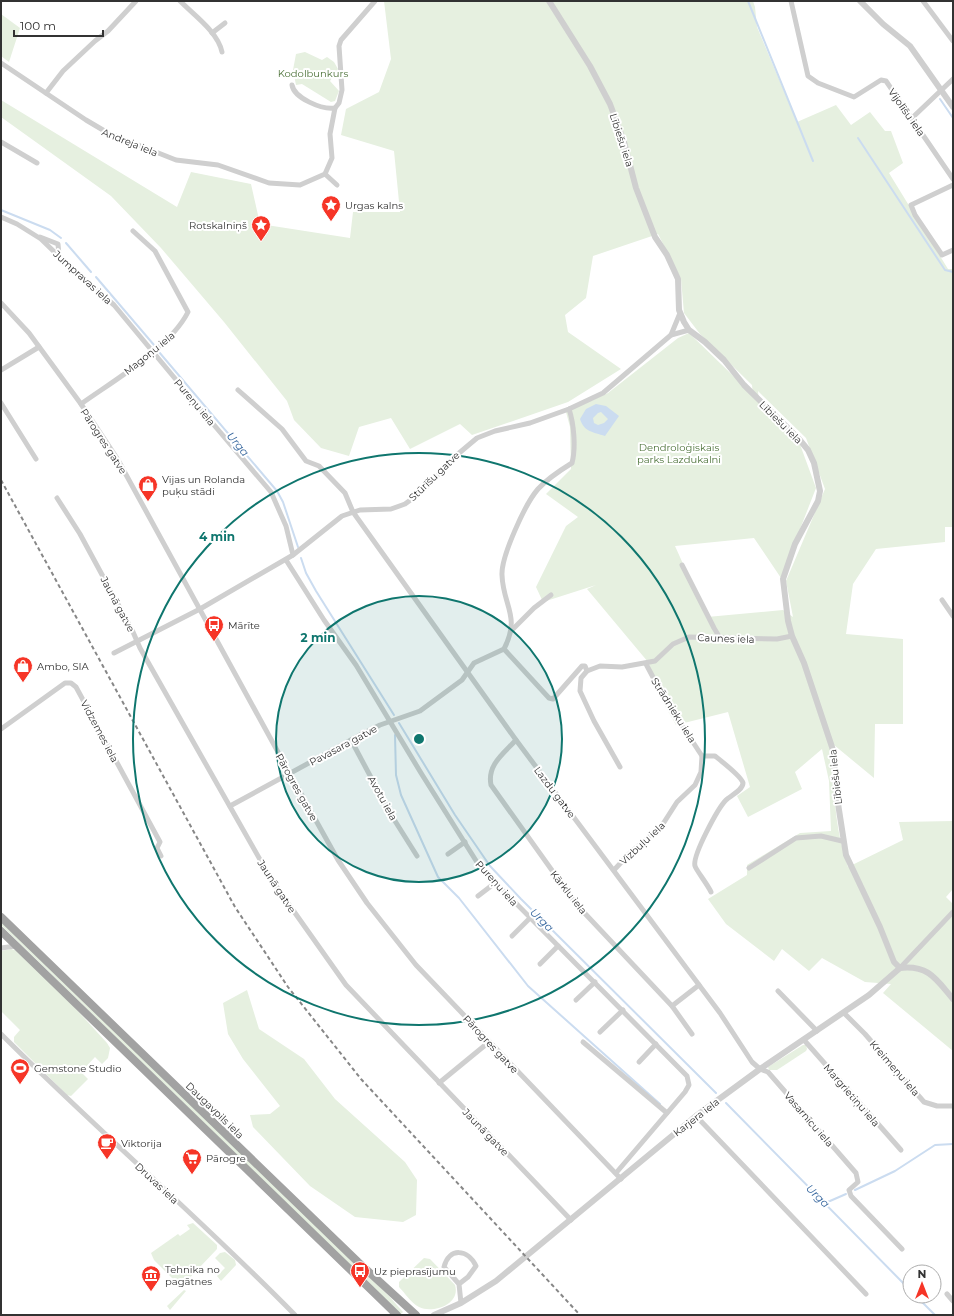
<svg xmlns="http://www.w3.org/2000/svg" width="954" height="1316" font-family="Montserrat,sans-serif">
<rect width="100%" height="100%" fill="#fff"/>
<g fill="#e6f0e0" fill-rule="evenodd">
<path d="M 384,1 L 753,1 L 755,7 L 757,27 L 797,122 L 836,105 L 851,125 L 870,112 L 885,131 L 891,131 L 903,163 L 889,173 L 948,269 L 953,269 L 953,527 L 945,527 L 945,542 L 876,549 L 853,584 L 846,634 L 903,639 L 903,724 L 875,724 L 874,778 L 834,745 C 833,787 834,827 848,867 L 903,840 L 899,822 L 953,821 L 953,889 L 946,897 L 953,904 L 953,1051 L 883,993 L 891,984 L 865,982 L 822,958 L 809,971 L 782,949 L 774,961 L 726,924 L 708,899 L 747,875 L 747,865 L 800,833 L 831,831 L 829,781 L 822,749 L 795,772 L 802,789 L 748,817 L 737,796 L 750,787 L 728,712 L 676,725 L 661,699 L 648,662 L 587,589 L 596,585 L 543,602 L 536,587 L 566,526 L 578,517 L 546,494 L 571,469 L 570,427 L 566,412 L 608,393 L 678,338 L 689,333 L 753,395 L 752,385 L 700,334 L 684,313 L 681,279 L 658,234 L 593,256 L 586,298 L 565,315 L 568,332 L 621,369 L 568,402 L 472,435 L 460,424 L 410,449 L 391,418 L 359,427 L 349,456 L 321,448 L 294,420 L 287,401 L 224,322 L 161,248 L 111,196 L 1,117 L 1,100 L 177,207 L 191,172 L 251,184 L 260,224 L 350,238 L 353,212 L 400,212 L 394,151 L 341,135 L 346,109 L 379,92 L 391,59 ZM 758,391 L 806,438 L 825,489 L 786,581 L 793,617 L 783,610 L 707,617 L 675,546 L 754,538 L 781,578 L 816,488 L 798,439 L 759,401 Z"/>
<path d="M 1,14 L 20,28 L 9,62 L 1,56 Z"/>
<path d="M 305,52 L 322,60 L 327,57 L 334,62 L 338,69 L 330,81 L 339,91 L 335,101 L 331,102 L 302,84 L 296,85 L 293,70 L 296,54 Z"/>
<path d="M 1,921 L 389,1296 L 403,1312 L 400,1315 L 1,925 Z"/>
<path d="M 11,949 L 18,951 L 65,997 L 107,1043 L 110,1048 L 108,1058 L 102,1064 L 95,1057 L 81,1072 L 88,1079 L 71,1096 L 67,1095 L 14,1042 L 14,1037 L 20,1030 L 1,1011 L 1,951 Z"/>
<path d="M 247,990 L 259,1029 L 304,1059 L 335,1099 L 405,1162 L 417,1180 L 416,1215 L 403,1222 L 355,1217 L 310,1186 L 253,1127 L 250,1115 L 270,1114 L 280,1106 L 243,1059 L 228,1034 L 223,1003 Z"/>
<path d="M 803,1045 L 806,1045 L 807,1049 L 806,1051 L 777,1070 L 769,1070 L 768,1067 Z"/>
<path d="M 193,1223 L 217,1245 L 217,1249 L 181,1287 L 154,1260 L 151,1253 L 178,1234 L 180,1236 L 190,1229 L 187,1225 Z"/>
<path d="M 225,1252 L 235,1260 L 236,1265 L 221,1281 L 217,1276 L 225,1268 L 215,1258 L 220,1253 Z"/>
<path d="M 424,1258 L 430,1259 L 455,1285 C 461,1304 433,1314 419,1307 C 411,1303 405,1293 399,1287 L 399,1282 Z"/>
<path d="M 184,1290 L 186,1291 L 170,1310 L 167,1306 Z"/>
</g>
<path fill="#cbdcf0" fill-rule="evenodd" d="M 596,404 L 606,406 L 619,416 L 605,436 C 593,432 584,432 580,419 L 586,409 ZM 601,412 L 608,419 L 604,423 L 598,425 L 594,423 L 593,418 L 598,413 Z"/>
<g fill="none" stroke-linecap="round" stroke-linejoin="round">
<g stroke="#cbdcf0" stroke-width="2">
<path d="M 748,1 L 813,161"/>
<path d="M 940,99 L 953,118"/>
<path d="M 858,138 L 945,270 L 953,272"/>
<path d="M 1,210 L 50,230 L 61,238"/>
<path d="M 66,243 L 91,272"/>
<path d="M 96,277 L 154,345"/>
<path d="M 159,352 L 277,491 L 283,502 L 298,547"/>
<path d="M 301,558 L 306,573 L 316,591 L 394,715"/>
<path d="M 399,723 L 455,815 L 490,866 L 521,899 L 716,1093"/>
<path d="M 395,735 L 396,775 L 401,795 L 438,877 L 459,898 L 528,986 L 660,1104"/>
<path d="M 726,1103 L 910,1290"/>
<path d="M 855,1190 L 895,1171 L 935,1145 L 953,1144"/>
<path d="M 823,1202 L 830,1201 L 846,1194"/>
<path d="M 916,1296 L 935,1315"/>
</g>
<g stroke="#cfcfcf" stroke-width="5">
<path d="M 180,1 C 194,15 218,32 222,52"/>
<path d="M 791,1 L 808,76 L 818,83 L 854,97 L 881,80 L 886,81 L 953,179"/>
<path d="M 923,1 L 953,41"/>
<path d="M 212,33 L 225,23"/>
<path d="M 1,63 L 86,120 L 108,133 L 176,160 L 218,165 L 269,183 L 300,185 L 325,174 L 332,158 L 330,134 L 335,108 L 339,103 L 342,90 L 339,46 L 341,40 L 375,1"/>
<path d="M 292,85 C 294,98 322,110 335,108"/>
<path d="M 46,93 L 63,71 L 95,41 L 108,31 L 136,1"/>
<path d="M 912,118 L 953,79"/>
<path d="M 1,142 L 37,163"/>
<path d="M 325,174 L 337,185"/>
<path d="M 953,185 L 911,205 L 915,215 L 942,255 L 953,250"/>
<path d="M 1,217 L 17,224 L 41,239 L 71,268 L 114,305 L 197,405 L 271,492 L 286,526 L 293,555"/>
<path d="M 40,237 L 58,244 L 59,255"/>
<path d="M 1,303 L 29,333 L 81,404 L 118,460 L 290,774 L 338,860 L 367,903 L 416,965 L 621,1179"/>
<path d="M 671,335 L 680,313"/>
<path d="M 1,370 L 39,347"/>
<path d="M 238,390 L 282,429 L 306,461 L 319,466 L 345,493 L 353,512 L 516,740 L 720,1013 L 752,1062 L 760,1069 L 768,1072 L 856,1173 L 858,1182 L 849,1190 L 851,1196 L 902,1249"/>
<path d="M 1,403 L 36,459"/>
<path d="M 81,404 C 113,381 170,348 188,312 L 155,251 L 133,231"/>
<path d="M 57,498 L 80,534 L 133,632 L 140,648 L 271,879 L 346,985 L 571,1220"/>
<path d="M 286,560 L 324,620 L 356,665 L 421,773 L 480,867 L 687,1076 L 689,1085 L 685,1092 L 616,1173"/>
<path d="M 682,565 L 714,628 L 720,638"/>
<path d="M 942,600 L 953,616"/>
<path d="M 512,630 L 534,608 L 551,595"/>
<path d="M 504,649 L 549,698 L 553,699 L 582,666 L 585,666 L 587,671"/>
<path d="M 114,653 L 200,609 L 293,555 L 342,516 L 360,510 L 391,509 L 405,504 L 424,490 L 452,459 L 477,438 L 495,431 L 530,423 L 569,409 L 603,393 L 671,335 L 689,330"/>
<path d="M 1,729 L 65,683 L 71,683 L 76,687 L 160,842 L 157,848 L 161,856"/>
<path d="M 351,740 L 390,813 L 417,856"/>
<path d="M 516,740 C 503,754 487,765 491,785 L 576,904 L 672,1006 L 692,1034"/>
<path d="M 702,756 L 715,756 C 720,760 742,777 743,783 C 743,790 730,796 726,800 C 718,808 692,856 695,866 C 696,870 708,885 711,892"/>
<path d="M 620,767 L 594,721 L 580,691 L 581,678 L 587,671 L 600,666 L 622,667 L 655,661 L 673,644 L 689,637 L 777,639 L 792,636"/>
<path d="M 230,806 L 362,734 L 380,725 L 420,711 L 462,680 L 474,663 L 504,649 C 521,616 503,606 502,575 C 501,557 525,504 538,489 C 548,478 559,471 572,463 C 576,448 574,424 569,409"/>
<path d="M 448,854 L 465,842"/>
<path d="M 749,868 L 796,838 L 821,836 L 842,841"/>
<path d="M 614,870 L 630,853 L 661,827 L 677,802 L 695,785 L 701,772 L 702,756 L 664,698 L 646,664"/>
<path d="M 478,896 L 495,883"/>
<path d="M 512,936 L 530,918"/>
<path d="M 1,948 L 16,946"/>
<path d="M 540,964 L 558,946"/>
<path d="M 900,968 L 953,912"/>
<path d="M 778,991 L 817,1031"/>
<path d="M 576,1000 L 595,982"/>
<path d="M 672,1006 L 699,985"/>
<path d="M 844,1013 L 865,1034 L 924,1102 L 937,1106 L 953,1106"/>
<path d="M 600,1032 L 623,1010"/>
<path d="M 1,1034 C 97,1130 200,1218 295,1315"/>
<path d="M 804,1040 L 901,1150"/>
<path d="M 583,1042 L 667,1113"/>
<path d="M 639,1062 L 656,1044"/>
<path d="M 439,1083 L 489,1042"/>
<path d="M 696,1116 L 866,1294"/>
<path d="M 459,1284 L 444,1267 C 449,1247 468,1249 476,1266 L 468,1277 L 459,1284 L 461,1303"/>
<path d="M 947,1294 L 953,1301"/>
</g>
<g stroke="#cfcfcf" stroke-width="6">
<path d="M 549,1 L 590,66 L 610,104 L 624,142 L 636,188 L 655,237 L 667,255 L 678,279 L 679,310 L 684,322 L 689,330 L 705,342 L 724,360 L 744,385 L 799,439 L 808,450 L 814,463 L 820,491 L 818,501 L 795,544 L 783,579 L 788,621 L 792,636 L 804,663 L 833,750 L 837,797 L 846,855 L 880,927 L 894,962 L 900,968"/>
<path d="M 860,1 L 883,24 L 910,46 L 953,107"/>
<path d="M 900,968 C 929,965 936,979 953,999"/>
<path d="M 434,1315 L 461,1303 L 496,1281 L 696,1116 L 760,1069 L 869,995 L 900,968"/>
</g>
<g stroke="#a2a2a2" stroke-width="8">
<path d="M 1,917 L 358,1262 L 416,1315"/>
<path d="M 1,931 L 397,1315"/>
</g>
<path stroke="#878787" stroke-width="2" stroke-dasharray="4 3" stroke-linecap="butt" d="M 1,480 L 235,907 L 288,987 L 361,1079 L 580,1315"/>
</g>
<circle cx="419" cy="739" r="143" fill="#0f766e" fill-opacity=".12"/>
<g fill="none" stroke="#0f766e" stroke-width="2">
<circle cx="419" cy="739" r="143"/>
<circle cx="419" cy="739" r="286"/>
</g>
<defs>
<g id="sight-pin" transform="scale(1)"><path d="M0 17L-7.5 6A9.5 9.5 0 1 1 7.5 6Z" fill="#f63527" stroke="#fff"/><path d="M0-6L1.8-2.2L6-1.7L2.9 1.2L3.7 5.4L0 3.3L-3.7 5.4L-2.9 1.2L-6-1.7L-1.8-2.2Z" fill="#fff"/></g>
<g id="shop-pin" transform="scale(1)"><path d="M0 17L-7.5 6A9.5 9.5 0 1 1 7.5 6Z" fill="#f63527" stroke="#fff"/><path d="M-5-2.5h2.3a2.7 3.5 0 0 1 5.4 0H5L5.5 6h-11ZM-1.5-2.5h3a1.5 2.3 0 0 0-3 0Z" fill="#fff"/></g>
<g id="bus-pin" transform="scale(1)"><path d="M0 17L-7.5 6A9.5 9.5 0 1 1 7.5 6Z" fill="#f63527" stroke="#fff"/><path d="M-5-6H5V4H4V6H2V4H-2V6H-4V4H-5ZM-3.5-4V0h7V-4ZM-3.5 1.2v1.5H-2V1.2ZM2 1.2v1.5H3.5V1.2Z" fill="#fff"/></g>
<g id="stadium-pin" transform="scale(1)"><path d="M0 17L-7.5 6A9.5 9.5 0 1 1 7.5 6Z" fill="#f63527" stroke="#fff"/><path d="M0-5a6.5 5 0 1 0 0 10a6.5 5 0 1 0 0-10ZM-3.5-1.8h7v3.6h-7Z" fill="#fff"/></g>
<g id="cafe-pin" transform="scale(1)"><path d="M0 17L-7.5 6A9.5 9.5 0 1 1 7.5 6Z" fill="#f63527" stroke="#fff"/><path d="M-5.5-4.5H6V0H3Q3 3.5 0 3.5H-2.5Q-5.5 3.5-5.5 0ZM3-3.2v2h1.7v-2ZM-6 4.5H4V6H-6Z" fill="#fff"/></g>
<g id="supermarket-pin" transform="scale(1)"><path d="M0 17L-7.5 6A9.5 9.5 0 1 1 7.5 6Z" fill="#f63527" stroke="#fff"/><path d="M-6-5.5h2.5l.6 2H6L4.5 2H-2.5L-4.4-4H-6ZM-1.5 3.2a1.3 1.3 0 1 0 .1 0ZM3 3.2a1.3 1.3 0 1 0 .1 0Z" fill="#fff"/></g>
<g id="museum-pin" transform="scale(1)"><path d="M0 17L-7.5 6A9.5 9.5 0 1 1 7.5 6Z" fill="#f63527" stroke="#fff"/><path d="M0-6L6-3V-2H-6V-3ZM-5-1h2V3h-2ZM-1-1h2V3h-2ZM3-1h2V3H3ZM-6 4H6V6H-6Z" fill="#fff"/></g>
</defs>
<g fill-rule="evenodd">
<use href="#sight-pin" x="331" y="205"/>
<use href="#sight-pin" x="261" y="225"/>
<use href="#shop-pin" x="148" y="485"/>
<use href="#bus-pin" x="214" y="625"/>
<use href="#shop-pin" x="23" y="666"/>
<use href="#stadium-pin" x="20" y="1068"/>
<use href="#cafe-pin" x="107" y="1143"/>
<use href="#supermarket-pin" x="192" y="1158"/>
<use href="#bus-pin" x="360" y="1271"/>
<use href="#museum-pin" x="151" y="1275"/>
</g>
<g text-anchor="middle" stroke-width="4" stroke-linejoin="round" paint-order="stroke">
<g font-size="10" fill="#4d733a" stroke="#fff">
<text x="313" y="77">Kodolbunkurs</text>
<text x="679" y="451">Dendroloģiskais<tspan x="679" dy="12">parks Lazdukalni</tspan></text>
</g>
<g font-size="10" fill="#323232" stroke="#fff">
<text transform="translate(907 112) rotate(55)" y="4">Vijolīšu iela</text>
<text transform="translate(622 140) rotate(72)" y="4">Lībiešu iela</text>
<text transform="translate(130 142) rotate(22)" y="4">Andreja iela</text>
<text transform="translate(83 277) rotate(42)" y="4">Jumpravas iela</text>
<text transform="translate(149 353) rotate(-39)" y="4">Magoņu iela</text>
<text transform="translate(195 402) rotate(50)" y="4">Pureņu iela</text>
<text transform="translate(781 422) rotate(45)" y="4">Lībiešu iela</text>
<text transform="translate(104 441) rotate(57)" y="4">Pārogres gatve</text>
<text transform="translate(434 476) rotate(-44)" y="4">Stūrīšu gatve</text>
<text transform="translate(118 604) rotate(62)" y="4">Jaunā gatve</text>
<text transform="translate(726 638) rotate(2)" y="4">Caunes iela</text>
<text transform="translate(674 710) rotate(58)" y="4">Strādnieku iela</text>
<text transform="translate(100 731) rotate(62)" y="4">Vidzemes iela</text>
<text transform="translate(343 745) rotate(-28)" y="4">Pavasara gatve</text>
<text transform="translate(835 777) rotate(-96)" y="4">Lībiešu iela</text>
<text transform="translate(297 787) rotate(61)" y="4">Pārogres gatve</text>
<text transform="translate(555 792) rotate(53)" y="4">Lazdu gatve</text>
<text transform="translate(383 798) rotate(61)" y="4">Avotu iela</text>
<text transform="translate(642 843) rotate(-43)" y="4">Vizbuļu iela</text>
<text transform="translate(497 883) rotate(48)" y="4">Pureņu iela</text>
<text transform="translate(277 886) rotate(57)" y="4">Jaunā gatve</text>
<text transform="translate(569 892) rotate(52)" y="4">Kārklu iela</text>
<text transform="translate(491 1044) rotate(47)" y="4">Pārogres gatve</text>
<text transform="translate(895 1068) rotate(49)" y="4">Kreimeņu iela</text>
<text transform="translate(852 1095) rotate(49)" y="4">Margrietiņu iela</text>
<text transform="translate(215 1110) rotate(44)" y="4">Daugavpils iela</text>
<text transform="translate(696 1117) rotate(-38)" y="4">Karjera iela</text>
<text transform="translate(809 1119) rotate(49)" y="4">Vasarnīcu iela</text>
<text transform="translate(486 1132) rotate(46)" y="4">Jaunā gatve</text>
<text transform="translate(157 1183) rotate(43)" y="4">Druvas iela</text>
</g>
<g font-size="10" fill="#323232" stroke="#fff" text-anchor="start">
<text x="345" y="209">Urgas kalns</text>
<text x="247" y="229" text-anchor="end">Rotskalniņš</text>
<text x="162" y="483">Vijas un Rolanda<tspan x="162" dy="12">puķu stādi</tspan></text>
<text x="228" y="629">Mārīte</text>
<text x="37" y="670">Ambo, SIA</text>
<text x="34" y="1072">Gemstone Studio</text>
<text x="121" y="1147">Viktorija</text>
<text x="206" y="1162">Pārogre</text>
<text x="165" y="1273">Tehnika no<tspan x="165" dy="12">pagātnes</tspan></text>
<text x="374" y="1275">Uz pieprasījumu</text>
</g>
<g font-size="11" font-style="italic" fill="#37679e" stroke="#fff">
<text transform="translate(238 444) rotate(50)" y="4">Urga</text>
<text transform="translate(542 920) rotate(45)" y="4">Urga</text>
<text transform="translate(818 1196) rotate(45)" y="4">Urga</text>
</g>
</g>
<circle cx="419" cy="739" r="6" fill="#0f766e" stroke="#fff" stroke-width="2"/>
<g font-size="12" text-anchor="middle" font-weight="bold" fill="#0f766e" stroke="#fff" stroke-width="4" stroke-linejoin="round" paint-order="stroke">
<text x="217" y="541">4 min</text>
<text x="318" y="642">2 min</text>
</g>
<rect width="954" height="1316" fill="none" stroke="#323232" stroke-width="4"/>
<g transform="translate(922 1284)"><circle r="19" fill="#ffffff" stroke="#adadad"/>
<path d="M0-3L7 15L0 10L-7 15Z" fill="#f63527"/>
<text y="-6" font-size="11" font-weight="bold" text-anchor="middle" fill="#323232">N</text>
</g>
<path d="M14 30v6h89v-6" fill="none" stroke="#323232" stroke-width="2"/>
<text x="20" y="30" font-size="12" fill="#323232" stroke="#ffffff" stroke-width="3" paint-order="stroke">100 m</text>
</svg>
